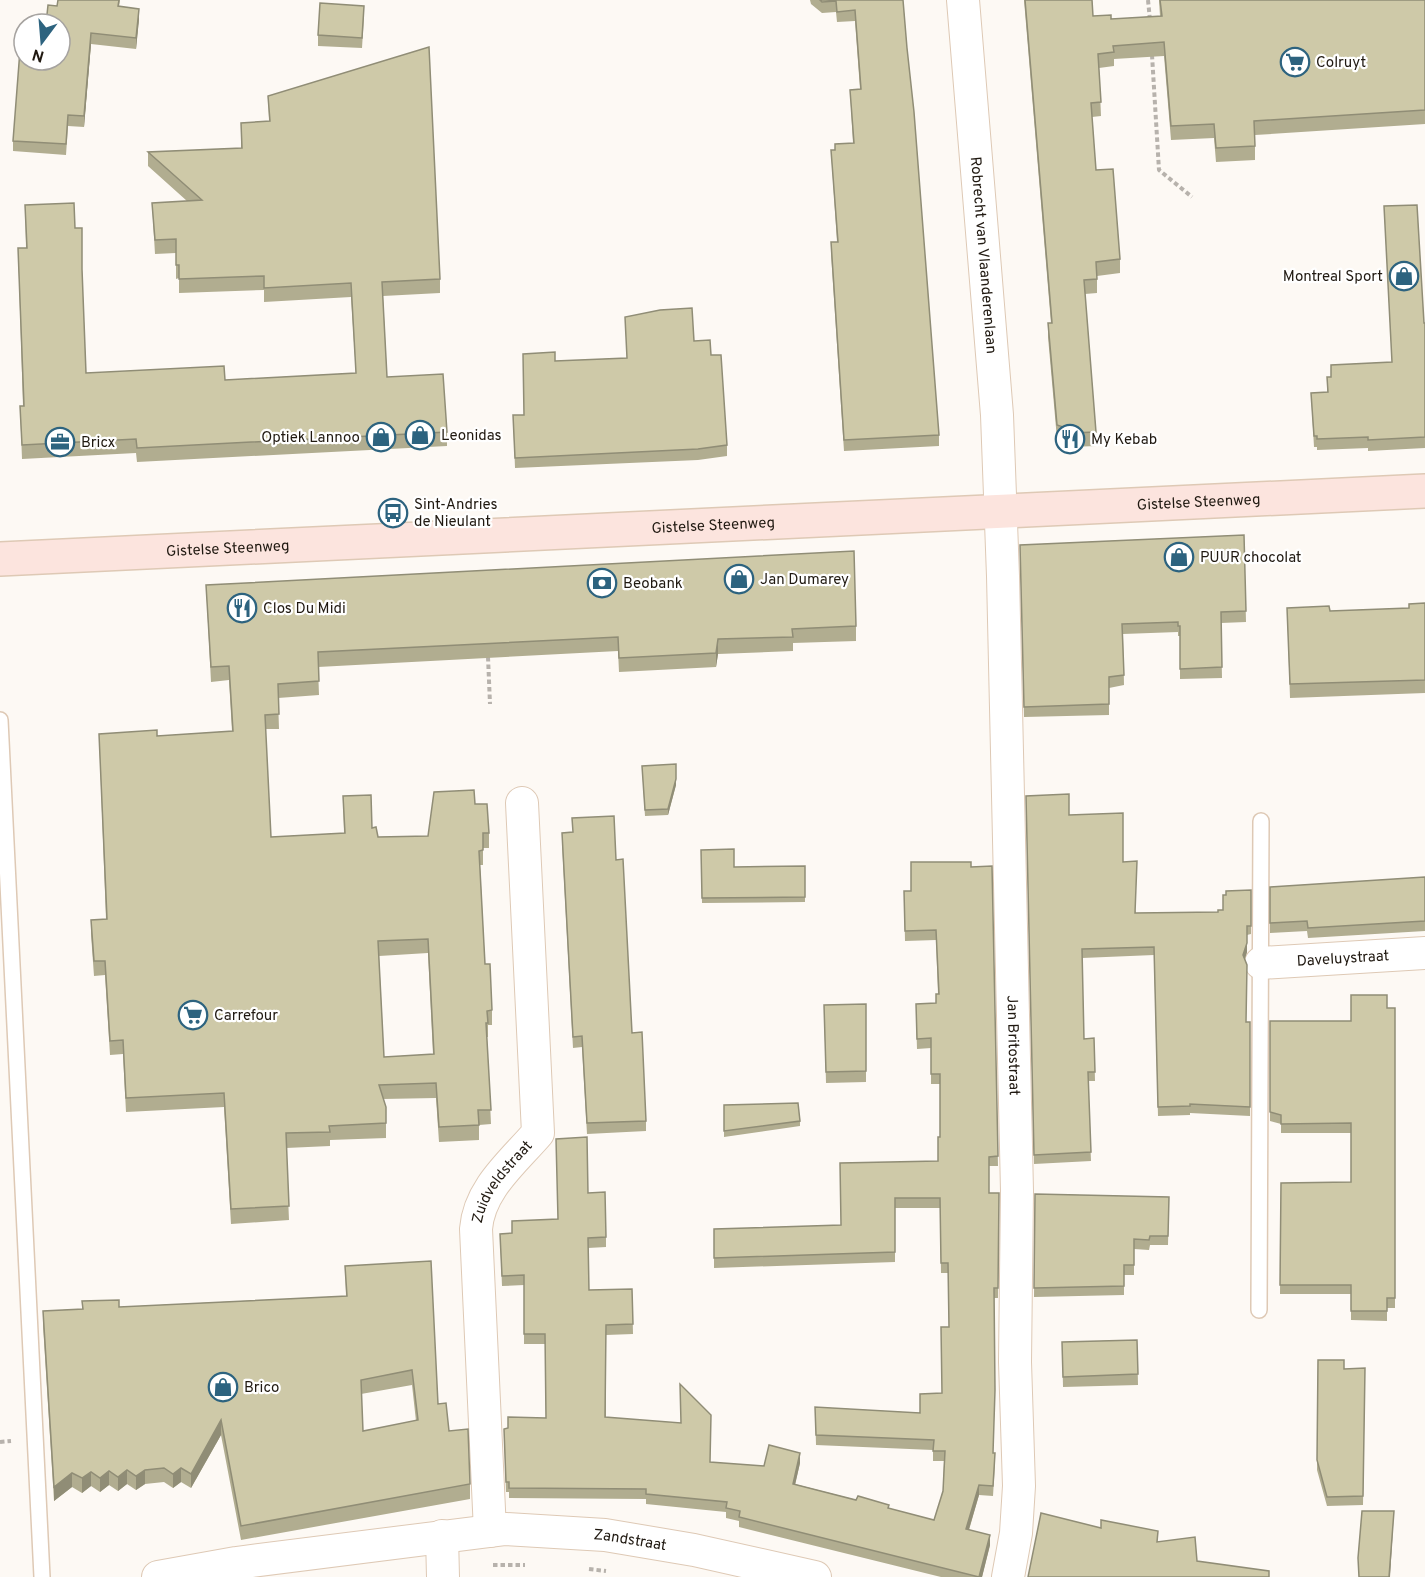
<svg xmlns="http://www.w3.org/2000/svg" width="1425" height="1577" font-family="Overpass,sans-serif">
<rect width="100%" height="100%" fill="#fdf9f4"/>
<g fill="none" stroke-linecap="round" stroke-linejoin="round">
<g stroke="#dec9b5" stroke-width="18">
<g id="service">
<path d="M 0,720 L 42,1577"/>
<path d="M 1259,1310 L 1261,821"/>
</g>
</g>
<g stroke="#dec9b5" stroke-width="34">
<g id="minor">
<path id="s1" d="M 963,0 L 997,415 L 1003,576 L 1017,1191 L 1015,1362 L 1019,1486 L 1016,1533 L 1008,1577"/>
<path id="s2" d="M 1261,963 L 1425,953"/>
<path id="s3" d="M 490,1531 L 476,1229 C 479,1189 513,1162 538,1133 L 522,803"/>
<path d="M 442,1536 L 443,1577"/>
<path id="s4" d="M 158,1577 L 236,1563 L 506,1529 L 605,1535 L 694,1550 L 815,1577"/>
</g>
</g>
<g stroke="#dec9b5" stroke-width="36">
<g id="secondary">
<path id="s5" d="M 0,559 L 1425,491"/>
</g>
</g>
<g stroke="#b7b2ac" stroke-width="4" stroke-dasharray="4.5 3" stroke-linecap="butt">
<path d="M 1148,0 L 1150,20"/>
<path d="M 1152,55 L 1159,170 L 1192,197"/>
<path d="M 488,657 L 490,704"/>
<path d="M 0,1442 L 11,1441"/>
<path d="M 493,1565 L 525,1565"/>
<path d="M 589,1569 L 606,1571"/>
</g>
<use href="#service" stroke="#fff" stroke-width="15"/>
<use href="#minor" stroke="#fff" stroke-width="32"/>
<use href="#secondary" stroke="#fce4de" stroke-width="33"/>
</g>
<g fill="#b1ad90" fill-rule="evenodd">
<path d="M 58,0 L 120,0 L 119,7 L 139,19 L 136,49 L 91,44 L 84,127 L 68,126 L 66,155 L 13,151 L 13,141 L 60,60 L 57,6 Z"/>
<path d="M 810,0 L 903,0 L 939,435 L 939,446 L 844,451 L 831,253 L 831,242 L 837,242 L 831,150 L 835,150 L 835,144 L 853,143 L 850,90 L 860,89 L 855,21 L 837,22 L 836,12 L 822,13 L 811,4 Z"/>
<path d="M 1024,0 L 1092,0 L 1093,16 L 1111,19 L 1160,16 L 1159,0 L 1425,0 L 1425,124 L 1255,135 L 1255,160 L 1216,162 L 1214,138 L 1171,140 L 1164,56 L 1114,59 L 1114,66 L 1099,68 L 1101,116 L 1092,117 L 1096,170 L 1120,259 L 1120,273 L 1097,276 L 1097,293 L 1085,294 L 1096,432 L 1096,446 L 1070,447 L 1069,442 L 1057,439 L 1048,337 L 1048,323 L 1051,323 Z"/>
<path d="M 364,16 L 362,48 L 318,46 L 318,35 Z"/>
<path d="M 268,96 L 440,279 L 440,293 L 383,296 L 387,377 L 447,432 L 447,446 L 137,462 L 136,453 L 22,459 L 20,406 L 23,406 L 18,248 L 26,248 L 25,205 L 75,228 L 82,271 L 86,373 L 225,380 L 356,373 L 351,297 L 264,302 L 264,290 L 179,293 L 179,278 L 176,279 L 176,253 L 155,254 L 152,203 L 187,201 L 148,166 L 148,152 L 241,148 L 241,123 L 269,121 Z"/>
<path d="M 1384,206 L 1424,323 L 1425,323 L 1425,448 L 1368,451 L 1368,448 L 1317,450 L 1317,447 L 1314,447 L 1311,393 L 1327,392 L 1327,377 L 1331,377 L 1331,365 L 1392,362 Z"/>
<path d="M 625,317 L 694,341 L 711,355 L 727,445 L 727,456 L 698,460 L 515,468 L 513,415 L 524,415 L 555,361 L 627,358 Z"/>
<path d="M 1244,535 L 1246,622 L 1221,623 L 1222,678 L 1180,679 L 1180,636 L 1178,636 L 1178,632 L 1123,634 L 1124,685 L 1109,688 L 1109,715 L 1024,717 L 1020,545 Z"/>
<path d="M 206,585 L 856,626 L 856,641 L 793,643 L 793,651 L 718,654 L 716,667 L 619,672 L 618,651 L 318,667 L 319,695 L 278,698 L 279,729 L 265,729 L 271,837 L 344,833 L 343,796 L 372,828 L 378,837 L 428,836 L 475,804 L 489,833 L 489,848 L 483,848 L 483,865 L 480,865 L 485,964 L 492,1010 L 492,1025 L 488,1025 L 488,1037 L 487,1037 L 491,1124 L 479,1125 L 479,1140 L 439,1142 L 436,1098 L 383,1099 L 386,1107 L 386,1138 L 330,1140 L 330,1146 L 286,1148 L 289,1220 L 231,1224 L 224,1107 L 126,1112 L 123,1054 L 110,1055 L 105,975 L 94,976 L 91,934 L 91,920 L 106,919 L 99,734 L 157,736 L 232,731 L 229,680 L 211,682 ZM 428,953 L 433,1054 L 384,1057 L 379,956 Z"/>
<path d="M 1425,603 L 1425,693 L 1290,698 L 1287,608 L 1330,611 L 1409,608 Z"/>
<path d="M 642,766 L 676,785 L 668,815 L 645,816 Z"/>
<path d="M 1026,796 L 1069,815 L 1123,862 L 1136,913 L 1218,912 L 1223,910 L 1226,895 L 1251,890 L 1251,934 L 1247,935 L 1247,952 L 1245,959 L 1246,1022 L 1250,1022 L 1250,1116 L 1190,1113 L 1190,1115 L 1158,1116 L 1154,955 L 1082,958 L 1084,1039 L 1094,1038 L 1095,1081 L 1088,1081 L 1091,1161 L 1034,1164 Z"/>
<path d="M 572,818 L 616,860 L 632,1033 L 646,1121 L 646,1131 L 587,1134 L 582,1047 L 573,1048 L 562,844 L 562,833 L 573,832 Z"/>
<path d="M 701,850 L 734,867 L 805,866 L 805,902 L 702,903 Z"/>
<path d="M 992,866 L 998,1166 L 989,1166 L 989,1193 L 999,1193 L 998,1298 L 994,1298 L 993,1453 L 995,1463 L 993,1496 L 979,1495 L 969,1530 L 990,1545 L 982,1577 L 941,1577 L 739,1527 L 739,1521 L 726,1518 L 726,1512 L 646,1504 L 646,1499 L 509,1498 L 509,1492 L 506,1492 L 504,1429 L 546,1418 L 545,1344 L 524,1344 L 524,1285 L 502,1286 L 500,1234 L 512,1233 L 557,1219 L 588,1193 L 606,1237 L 606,1247 L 588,1248 L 589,1290 L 632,1289 L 633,1334 L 606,1335 L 606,1417 L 710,1462 L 764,1466 L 800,1463 L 795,1484 L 934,1520 L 943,1491 L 944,1461 L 933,1461 L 933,1450 L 816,1445 L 815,1407 L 920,1413 L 942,1393 L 949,1327 L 948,1273 L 941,1273 L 940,1208 L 895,1208 L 895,1262 L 714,1268 L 714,1229 L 841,1225 L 938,1161 L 940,1137 L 940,1084 L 931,1084 L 931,1048 L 917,1049 L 916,1014 L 936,1003 L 938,994 L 936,940 L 905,941 L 904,891 L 911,891 L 971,867 Z"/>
<path d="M 1425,877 L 1425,931 L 1308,938 L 1307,931 L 1270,933 L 1270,887 Z"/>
<path d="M 866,1004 L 866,1082 L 826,1083 L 824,1005 Z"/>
<path d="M 1387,1008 L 1395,1062 L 1395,1308 L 1387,1308 L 1387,1321 L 1351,1320 L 1351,1294 L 1280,1294 L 1281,1183 L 1351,1182 L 1351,1133 L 1281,1133 L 1281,1124 L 1270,1121 L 1270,1021 L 1351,1021 Z"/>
<path d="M 724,1105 L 800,1121 L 800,1126 L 724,1137 Z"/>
<path d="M 1035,1194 L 1169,1197 L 1168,1245 L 1150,1245 L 1149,1250 L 1134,1249 L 1134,1275 L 1124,1275 L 1124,1295 L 1034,1297 Z"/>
<path d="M 345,1266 L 438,1404 L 470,1484 L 470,1499 L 241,1540 L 221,1435 L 191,1488 L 181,1482 L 173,1488 L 164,1482 L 145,1484 L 136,1490 L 127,1484 L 118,1491 L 109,1485 L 100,1492 L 91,1486 L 82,1493 L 72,1487 L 54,1501 L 43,1325 L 43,1311 L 82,1309 L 82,1301 L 119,1307 L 346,1296 ZM 412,1385 L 416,1421 L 363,1431 L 361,1394 Z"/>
<path d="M 1137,1340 L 1138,1385 L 1063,1387 L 1062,1342 Z"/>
<path d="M 1318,1360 L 1344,1369 L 1365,1368 L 1363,1505 L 1327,1506 L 1317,1470 Z"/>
</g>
<g fill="#908d76">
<path d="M 139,9 L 139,19 L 136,49 L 136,38 Z"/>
<path d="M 91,33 L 91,44 L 84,127 L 84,116 Z"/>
<path d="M 718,639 L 718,654 L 716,667 L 716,653 Z"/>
<path d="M 676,779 L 676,785 L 668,815 L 668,809 Z"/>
<path d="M 1247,943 L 1247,952 L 1243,964 L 1243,955 Z"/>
<path d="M 221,1420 L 221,1435 L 191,1488 L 191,1474 Z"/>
<path d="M 800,1453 L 800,1463 L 793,1494 L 793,1484 Z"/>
<path d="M 181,1468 L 181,1482 L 173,1488 L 173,1474 Z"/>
<path d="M 127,1470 L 127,1484 L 118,1491 L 118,1477 Z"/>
<path d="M 145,1470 L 145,1484 L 136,1490 L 136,1476 Z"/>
<path d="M 109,1471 L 109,1485 L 100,1492 L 100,1478 Z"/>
<path d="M 91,1472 L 91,1486 L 82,1493 L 82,1478 Z"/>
<path d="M 72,1473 L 72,1487 L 54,1501 L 54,1487 Z"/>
<path d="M 979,1485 L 979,1495 L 966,1539 L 966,1529 Z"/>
<path d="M 1394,1511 L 1390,1577 L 1389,1577 Z"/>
<path d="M 990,1535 L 990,1545 L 982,1577 L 979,1577 Z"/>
</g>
<g fill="#cec9a8" stroke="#908d76" stroke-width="1.5" fill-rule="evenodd">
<path d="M 58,0 L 119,0 L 118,6 L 139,9 L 136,38 L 91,33 L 84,116 L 68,115 L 66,144 L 13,141 L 20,50 L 24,50 L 24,60 L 60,60 L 60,24 L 46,24 L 48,5 L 57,6 Z"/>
<path d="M 820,0 L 903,0 L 907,48 L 914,112 L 939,435 L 844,440 L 831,242 L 838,242 L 831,150 L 835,150 L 835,144 L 854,143 L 850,90 L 861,89 L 855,10 L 837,12 L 836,1 L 822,2 Z"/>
<path d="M 1025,0 L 1092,0 L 1093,16 L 1111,15 L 1111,19 L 1162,16 L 1160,0 L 1425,0 L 1425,110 L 1254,121 L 1255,146 L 1216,148 L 1214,124 L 1171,126 L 1164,42 L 1113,46 L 1114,52 L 1098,54 L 1101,102 L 1091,103 L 1096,170 L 1113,169 L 1120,259 L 1096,262 L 1097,279 L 1084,280 L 1096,432 L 1070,433 L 1069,429 L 1057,425 L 1048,323 L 1052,323 Z"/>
<path d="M 320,3 L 364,6 L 362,38 L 318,35 Z"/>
<path d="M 429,47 L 440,279 L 382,282 L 387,377 L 443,374 L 447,432 L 137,448 L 136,439 L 22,445 L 20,406 L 24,406 L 18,248 L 27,248 L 25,205 L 74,203 L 75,228 L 82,228 L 82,269 L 86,373 L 224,366 L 225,380 L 356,373 L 351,283 L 264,288 L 264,276 L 179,279 L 179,265 L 176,265 L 176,239 L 155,240 L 152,203 L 202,200 L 148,152 L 242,148 L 241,123 L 270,121 L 268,96 Z"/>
<path d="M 1417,205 L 1424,323 L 1425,323 L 1425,437 L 1368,440 L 1368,437 L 1317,439 L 1317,436 L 1314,436 L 1311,393 L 1328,392 L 1327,377 L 1331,377 L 1331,365 L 1392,362 L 1384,206 Z"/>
<path d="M 692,308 L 694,341 L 710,340 L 711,355 L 721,355 L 727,445 L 698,449 L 515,458 L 513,415 L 524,415 L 523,354 L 555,352 L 555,361 L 627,358 L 625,317 L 660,310 Z"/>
<path d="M 1244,535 L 1246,611 L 1221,612 L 1222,667 L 1180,669 L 1180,626 L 1178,626 L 1178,622 L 1122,624 L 1124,675 L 1109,677 L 1109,704 L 1024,707 L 1020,545 Z"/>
<path d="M 854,551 L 856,626 L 792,629 L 793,637 L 718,639 L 716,653 L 619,658 L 618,637 L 318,652 L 319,681 L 278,684 L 279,714 L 265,715 L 271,837 L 345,833 L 343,796 L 371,795 L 372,828 L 376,827 L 378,837 L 428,836 L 434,792 L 474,790 L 475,804 L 487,804 L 489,833 L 483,833 L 483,850 L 479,851 L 485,964 L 490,964 L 492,1010 L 487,1011 L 488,1023 L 486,1023 L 491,1110 L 478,1110 L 479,1125 L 439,1127 L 436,1083 L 379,1085 L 386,1107 L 386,1123 L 329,1126 L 330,1132 L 286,1133 L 289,1206 L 231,1209 L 224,1093 L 126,1098 L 123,1040 L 110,1041 L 105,961 L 94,961 L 91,920 L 107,919 L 99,734 L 157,730 L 157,736 L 233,731 L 229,666 L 211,667 L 206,585 ZM 428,939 L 434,1054 L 384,1057 L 378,941 Z"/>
<path d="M 1425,603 L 1425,680 L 1290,684 L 1287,608 L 1329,606 L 1330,611 L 1409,608 L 1409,604 Z"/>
<path d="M 676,764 L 676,779 L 668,809 L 645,810 L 642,766 Z"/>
<path d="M 1069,794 L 1069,815 L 1123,813 L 1123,862 L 1137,861 L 1135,913 L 1218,912 L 1218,910 L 1223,910 L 1223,895 L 1226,895 L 1226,891 L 1251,890 L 1251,926 L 1247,926 L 1247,943 L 1243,955 L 1247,965 L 1246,1022 L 1250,1022 L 1250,1107 L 1190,1104 L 1190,1106 L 1158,1107 L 1154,947 L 1082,949 L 1084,1039 L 1094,1038 L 1095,1072 L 1088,1072 L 1091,1152 L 1034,1155 L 1026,796 Z"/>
<path d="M 614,816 L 616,860 L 623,859 L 632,1033 L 642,1032 L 646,1121 L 587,1123 L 582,1036 L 573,1037 L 562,833 L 573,832 L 572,818 Z"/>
<path d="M 734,849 L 734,867 L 805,866 L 805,897 L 702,898 L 701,850 Z"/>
<path d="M 911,862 L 971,862 L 971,867 L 992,866 L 998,1156 L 989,1157 L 989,1193 L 999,1193 L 998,1288 L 994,1288 L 995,1390 L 993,1453 L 995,1453 L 993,1486 L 979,1485 L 966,1529 L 990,1535 L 979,1577 L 739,1517 L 740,1511 L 726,1508 L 727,1502 L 646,1494 L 646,1489 L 509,1488 L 509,1482 L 506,1482 L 504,1429 L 508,1428 L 508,1417 L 546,1418 L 545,1334 L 524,1334 L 524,1275 L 502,1276 L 500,1234 L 512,1233 L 512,1221 L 558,1219 L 556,1139 L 587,1137 L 588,1193 L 605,1192 L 606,1237 L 588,1238 L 589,1290 L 632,1289 L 633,1324 L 606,1325 L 605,1417 L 681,1423 L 680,1384 L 711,1415 L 710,1462 L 764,1466 L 769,1445 L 800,1453 L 793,1484 L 856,1500 L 858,1496 L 889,1505 L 888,1508 L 934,1520 L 943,1491 L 945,1451 L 933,1451 L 934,1440 L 816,1435 L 815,1407 L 920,1413 L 920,1394 L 942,1393 L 941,1327 L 949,1327 L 948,1263 L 941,1263 L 940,1198 L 895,1198 L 895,1252 L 714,1258 L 714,1229 L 841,1225 L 840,1163 L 938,1161 L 938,1137 L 940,1137 L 940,1074 L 931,1074 L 931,1038 L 917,1039 L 916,1004 L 936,1003 L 936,994 L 939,994 L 936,930 L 905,931 L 904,891 L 911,891 Z"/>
<path d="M 1425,877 L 1425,921 L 1308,928 L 1307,921 L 1270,923 L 1270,887 Z"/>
<path d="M 1351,995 L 1387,995 L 1387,1008 L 1395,1008 L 1395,1298 L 1387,1298 L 1387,1311 L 1351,1311 L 1351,1285 L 1280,1285 L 1281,1183 L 1351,1182 L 1351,1123 L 1281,1124 L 1281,1115 L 1270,1112 L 1270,1021 L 1351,1021 Z"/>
<path d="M 866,1004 L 866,1071 L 826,1072 L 824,1005 Z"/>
<path d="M 798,1103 L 800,1121 L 724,1131 L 724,1105 Z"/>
<path d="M 1035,1194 L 1169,1197 L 1168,1236 L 1150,1236 L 1149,1240 L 1134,1239 L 1134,1265 L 1124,1265 L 1124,1286 L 1034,1288 Z"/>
<path d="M 431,1261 L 438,1404 L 446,1403 L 449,1431 L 468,1429 L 470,1484 L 241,1526 L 221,1420 L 191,1474 L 181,1468 L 173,1474 L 164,1468 L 145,1470 L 136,1476 L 127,1470 L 118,1477 L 109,1471 L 100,1478 L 91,1472 L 82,1478 L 72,1473 L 54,1487 L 43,1311 L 83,1309 L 82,1301 L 119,1300 L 119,1307 L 347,1296 L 345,1266 ZM 412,1370 L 418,1420 L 363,1431 L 361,1380 Z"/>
<path d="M 1137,1340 L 1138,1374 L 1063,1377 L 1062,1342 Z"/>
<path d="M 1318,1360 L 1344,1360 L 1344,1369 L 1365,1368 L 1363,1496 L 1327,1497 L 1317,1460 Z"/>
<path d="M 1362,1511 L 1394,1511 L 1389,1577 L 1359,1577 L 1358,1558 Z"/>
<path d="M 1041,1513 L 1101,1528 L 1101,1520 L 1158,1531 L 1157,1542 L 1195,1537 L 1197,1561 L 1269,1571 L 1269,1577 L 1028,1577 Z"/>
</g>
<defs>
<g id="supermarket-ring" transform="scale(1.5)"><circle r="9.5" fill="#fff" stroke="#2d637f" stroke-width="1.5"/><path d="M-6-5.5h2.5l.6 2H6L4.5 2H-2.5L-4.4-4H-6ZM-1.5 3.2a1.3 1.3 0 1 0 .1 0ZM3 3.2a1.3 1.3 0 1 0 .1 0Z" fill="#2d637f"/></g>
<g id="shop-ring" transform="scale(1.5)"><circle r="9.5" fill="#fff" stroke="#2d637f" stroke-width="1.5"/><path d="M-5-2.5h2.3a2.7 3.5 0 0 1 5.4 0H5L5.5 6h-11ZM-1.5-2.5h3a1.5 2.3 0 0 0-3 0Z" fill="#2d637f"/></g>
<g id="restaurant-ring" transform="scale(1.5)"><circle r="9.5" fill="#fff" stroke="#2d637f" stroke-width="1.5"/><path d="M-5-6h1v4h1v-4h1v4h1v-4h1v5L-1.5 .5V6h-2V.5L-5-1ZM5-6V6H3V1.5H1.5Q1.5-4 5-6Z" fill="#2d637f"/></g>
<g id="office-ring" transform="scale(1.5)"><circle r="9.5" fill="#fff" stroke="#2d637f" stroke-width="1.5"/><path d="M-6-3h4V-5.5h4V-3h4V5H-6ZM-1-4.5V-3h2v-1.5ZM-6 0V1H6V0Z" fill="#2d637f"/></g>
<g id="bus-ring" transform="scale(1.5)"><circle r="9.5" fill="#fff" stroke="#2d637f" stroke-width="1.5"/><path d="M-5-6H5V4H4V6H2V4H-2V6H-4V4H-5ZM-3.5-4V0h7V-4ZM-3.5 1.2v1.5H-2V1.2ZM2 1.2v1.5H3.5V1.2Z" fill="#2d637f"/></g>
<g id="bank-ring" transform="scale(1.5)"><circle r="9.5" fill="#fff" stroke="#2d637f" stroke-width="1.5"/><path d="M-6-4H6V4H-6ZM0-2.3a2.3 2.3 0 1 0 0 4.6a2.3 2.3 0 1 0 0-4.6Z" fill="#2d637f"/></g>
</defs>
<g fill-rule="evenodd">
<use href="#supermarket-ring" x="1295" y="62"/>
<use href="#shop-ring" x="1404" y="276"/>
<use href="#shop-ring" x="420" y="435"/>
<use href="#shop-ring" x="381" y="437"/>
<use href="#restaurant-ring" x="1070" y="439"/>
<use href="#office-ring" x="60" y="442"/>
<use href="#bus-ring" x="393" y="513"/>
<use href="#shop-ring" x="1179" y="557"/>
<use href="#shop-ring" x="739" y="579"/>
<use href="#bank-ring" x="602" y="583"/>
<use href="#restaurant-ring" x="242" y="608"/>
<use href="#supermarket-ring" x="193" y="1015"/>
<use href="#shop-ring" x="223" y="1387"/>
</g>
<g text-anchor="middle" stroke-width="4.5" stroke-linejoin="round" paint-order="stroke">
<g font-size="15" fill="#201911" stroke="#fff" text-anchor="start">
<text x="1316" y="67">Colruyt</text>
<text x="1383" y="281" text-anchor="end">Montreal Sport</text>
<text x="441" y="440">Leonidas</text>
<text x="360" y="442" text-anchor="end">Optiek Lannoo</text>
<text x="1091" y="444">My Kebab</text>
<text x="81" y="447">Bricx</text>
<text x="414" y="509">Sint-Andries<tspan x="414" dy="17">de Nieulant</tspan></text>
<text x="1200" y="562">PUUR chocolat</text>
<text x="760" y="584">Jan Dumarey</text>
<text x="623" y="588">Beobank</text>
<text x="263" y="613">Clos Du Midi</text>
<text x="214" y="1020">Carrefour</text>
<text x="244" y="1392">Brico</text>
</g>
<g font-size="15" fill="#201911" stroke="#fff">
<text dy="5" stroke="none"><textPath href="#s1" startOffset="256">Robrecht van Vlaanderenlaan</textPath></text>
<text dy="5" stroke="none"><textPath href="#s5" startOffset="1200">Gistelse Steenweg</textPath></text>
<text dy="5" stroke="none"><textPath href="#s5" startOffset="714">Gistelse Steenweg</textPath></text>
<text dy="5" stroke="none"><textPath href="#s5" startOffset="228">Gistelse Steenweg</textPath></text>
<text dy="5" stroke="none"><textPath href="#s2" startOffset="82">Daveluystraat</textPath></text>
<text dy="5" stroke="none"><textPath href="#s1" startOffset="1047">Jan Britostraat</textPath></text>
<text dy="5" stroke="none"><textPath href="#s3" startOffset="357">Zuidveldstraat</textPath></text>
<text dy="5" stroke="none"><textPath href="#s4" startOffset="476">Zandstraat</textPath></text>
</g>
</g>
<g transform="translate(42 42) rotate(196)"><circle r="28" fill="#ffffff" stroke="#a6a3a0" stroke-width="1.5"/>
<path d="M0-4.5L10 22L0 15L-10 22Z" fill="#2d637f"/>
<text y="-9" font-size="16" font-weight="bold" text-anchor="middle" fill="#201911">N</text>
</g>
</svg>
